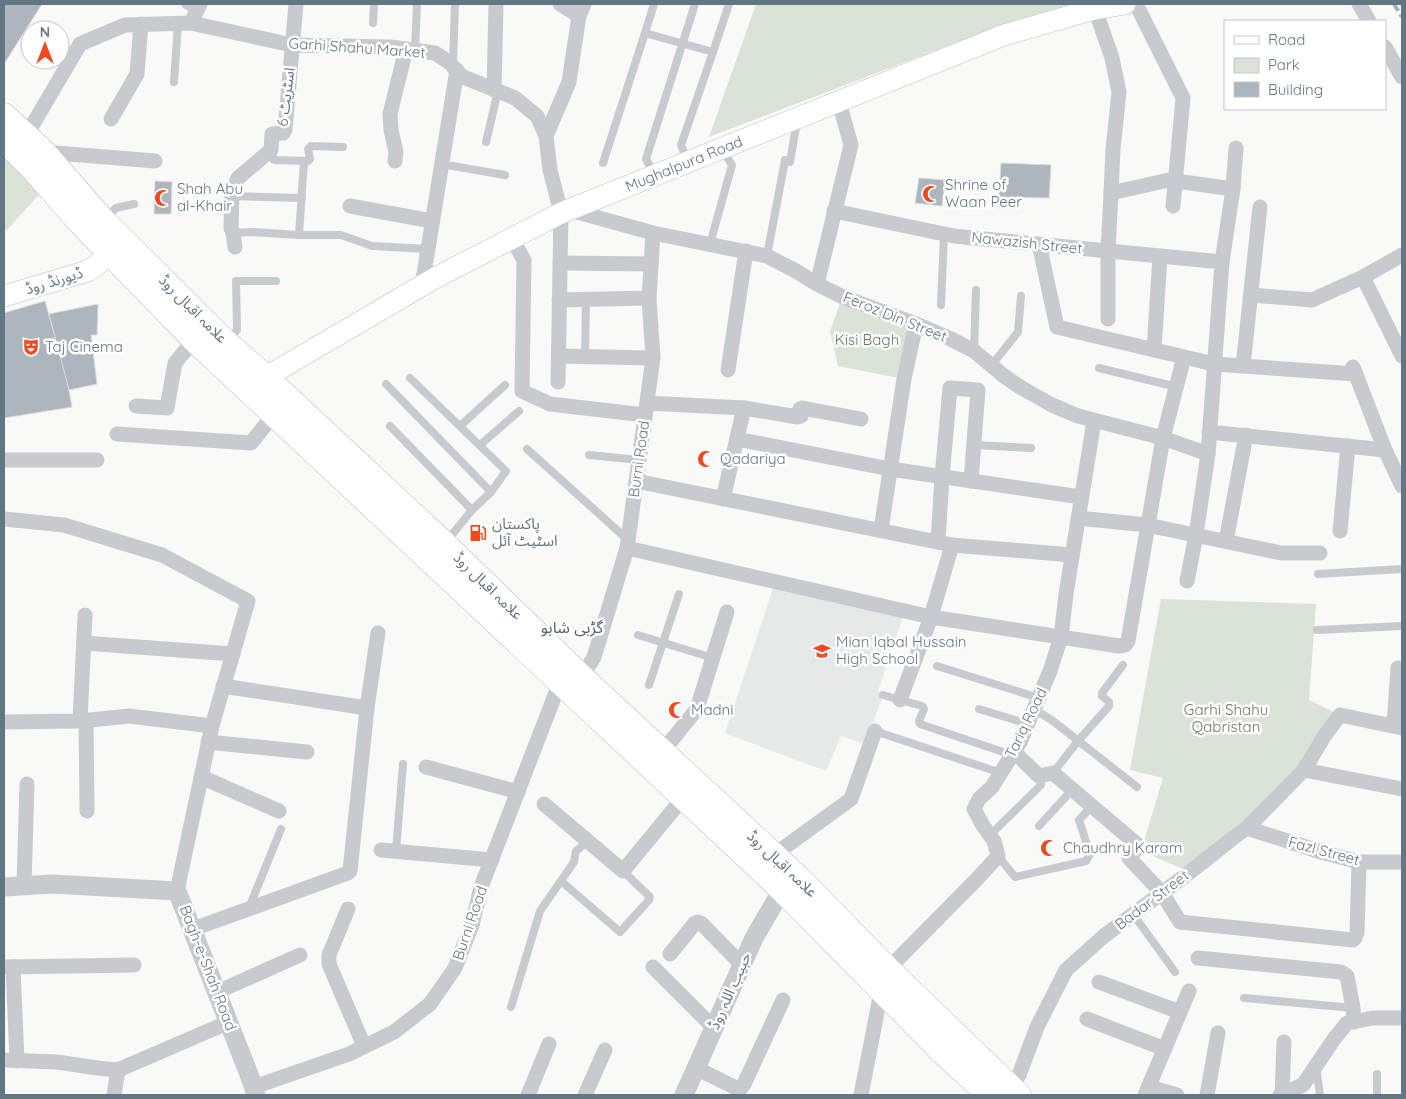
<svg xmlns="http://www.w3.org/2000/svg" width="1406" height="1099" font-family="Quicksand,'Noto Sans Arabic',sans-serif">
<rect width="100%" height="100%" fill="#f9f9f7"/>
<path fill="#e7e8e8" d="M 775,582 L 905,611 L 878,691 L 884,693 L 865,744 L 841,736 L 826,771 L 725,733 Z"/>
<g fill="#dbe2d8">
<path d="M 756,4 L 1072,4 L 1010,22 L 709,137 Z"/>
<path d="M 4,152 L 44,189 L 7,230 L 4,230 Z"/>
<path d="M 841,301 L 916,324 L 904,379 L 838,366 L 830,331 Z"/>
<path d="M 1161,599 L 1316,604 L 1309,700 L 1340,715 L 1304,770 L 1190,872 L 1141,851 L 1163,778 L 1130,770 Z"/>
</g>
<g fill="#adb6bc" stroke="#dbdbd9">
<path d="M 4,4 L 42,4 L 4,64 Z"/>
<path d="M 1001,163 L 1051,165 L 1049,198 L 999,197 Z"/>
<path d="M 919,178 L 945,180 L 942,206 L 915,203 Z"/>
<path d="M 155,181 L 172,182 L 171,214 L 154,214 Z"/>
<path d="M 45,301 L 67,380 L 72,407 L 4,418 L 4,313 Z"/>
<path d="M 98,304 L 97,335 L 91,335 L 97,384 L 69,390 L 49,314 Z"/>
</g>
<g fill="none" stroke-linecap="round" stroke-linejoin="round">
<g stroke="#b9bfc3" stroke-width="22">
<g id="secondary">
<path d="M 4,296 L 88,271 L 96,266 L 122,242"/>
<path d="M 266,377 L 435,278 L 561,213 L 1004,35 L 1095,9 L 1125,4"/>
</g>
</g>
<g stroke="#b7bdc1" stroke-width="25">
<g id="primary">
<path d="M 4,115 L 44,152 L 103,220 L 226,342 L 266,377 L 445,544 L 582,677 L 798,877 L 888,969 L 1019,1095"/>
<path d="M 4,141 L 31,167 L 80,223 L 194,340 L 782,890 L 943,1053 L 989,1095"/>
</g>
</g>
<g stroke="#c7cbcf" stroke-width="8">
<path d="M 185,4 L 196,12"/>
<path d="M 654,4 L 645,33 L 713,52 L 681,145 L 687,160"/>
<path d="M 373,23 L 374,4"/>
<path d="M 415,50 L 417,4"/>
<path d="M 713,52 L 729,4"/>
<path d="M 453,64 L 455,4"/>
<path d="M 174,82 L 178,24"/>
<path d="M 486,142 L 498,91"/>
<path d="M 271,150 L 274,160 L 308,161 L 310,159 L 308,149 L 311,146 L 343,147"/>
<path d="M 603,163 L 645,33"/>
<path d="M 441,164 L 505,175"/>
<path d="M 654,174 L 646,159 L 695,4"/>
<path d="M 232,196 L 302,198"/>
<path d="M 105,218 L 116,208 L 134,204"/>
<path d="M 233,233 L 252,232 L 299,235 L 341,235 L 372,246 L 428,249"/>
<path d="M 299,235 L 304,161"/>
<path d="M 710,244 L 732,165 L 723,151"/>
<path d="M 767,256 L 785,160 L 790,162 L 797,121"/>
<path d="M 941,305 L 944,234"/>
<path d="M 227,341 L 237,330 L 236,281 L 276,281"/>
<path d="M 974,351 L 976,290"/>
<path d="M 585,357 L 586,299"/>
<path d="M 991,366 L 1018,332 L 1021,296"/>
<path d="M 1099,368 L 1177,387"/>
<path d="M 410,378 L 506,471 L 491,492 L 472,510 L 446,542"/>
<path d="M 386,384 L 491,492"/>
<path d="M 390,426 L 472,510"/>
<path d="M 460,426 L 505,385"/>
<path d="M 480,445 L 519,411"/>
<path d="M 974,445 L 1031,448"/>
<path d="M 527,449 L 628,540"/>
<path d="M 589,455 L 639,460"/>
<path d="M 1318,574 L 1402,569"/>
<path d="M 1317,630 L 1402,626"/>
<path d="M 638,635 L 713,658"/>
<path d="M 937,666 L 1039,698"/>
<path d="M 649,685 L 679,594"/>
<path d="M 883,695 L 922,706 L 924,709 L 919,721 L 920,724 L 1012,755"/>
<path d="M 979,709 L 1028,724"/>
<path d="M 1034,709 L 1053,721 L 1137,787"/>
<path d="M 875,731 L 1001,773"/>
<path d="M 1053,773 L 1078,741 L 1109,706 L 1109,702 L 1102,696 L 1102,693 L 1123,665"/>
<path d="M 1039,826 L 1072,790"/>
<path d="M 990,835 L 1041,785 L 1041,776"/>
<path d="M 396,851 L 403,764"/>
<path d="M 998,856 L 1015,877 L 1086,861 L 1090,854 L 1079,820 L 1092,806"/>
<path d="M 561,881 L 620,932 L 649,900 L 650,897 L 623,871"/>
<path d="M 249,908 L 281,829"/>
<path d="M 1133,914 L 1175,972"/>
<path d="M 1244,998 L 1353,1008"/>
<path d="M 511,1007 L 540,911 L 574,862 L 576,851 L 588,841"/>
<path d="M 1316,1067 L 1320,1095"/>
<path d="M 1377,1074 L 1377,1095"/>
</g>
<g stroke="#c7cbcf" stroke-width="15">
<path d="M 560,4 L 579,16"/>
<path d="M 1136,4 L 1183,98 L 1173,206"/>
<path d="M 1359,4 L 1369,21"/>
<path d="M 1095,9 L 1112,58 L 1119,92 L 1113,149 L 1111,193 L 1108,251 L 1108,319"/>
<path d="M 191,23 L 200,4"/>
<path d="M 1385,47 L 1402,77"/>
<path d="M 494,90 L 496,4"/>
<path d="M 111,119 L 137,74 L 141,24"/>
<path d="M 26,136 L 80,44 L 125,25 L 191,23 L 292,45 L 390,47 L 435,53 L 450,63 L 461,76 L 515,98 L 537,116 L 546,136 L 550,170 L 561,213 L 558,382"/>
<path d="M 546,136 L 569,82 L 579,16 L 584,4"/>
<path d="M 44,152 L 155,161"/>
<path d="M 395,161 L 396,152 L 391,130 L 390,114 L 406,49"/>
<path d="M 1111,193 L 1169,180 L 1233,189 L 1236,148"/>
<path d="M 350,206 L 432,221"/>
<path d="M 570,210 L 653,233 L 767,256 L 796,271 L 817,284 L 843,297 L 916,324 L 951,339 L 974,351 L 1004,376 L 1020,387 L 1052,405 L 1078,416 L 1163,438 L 1208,454"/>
<path d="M 834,211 L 954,236 L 1222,262"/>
<path d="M 512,239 L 524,260 L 522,391 L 550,404 L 645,415"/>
<path d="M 1039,244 L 1057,327 L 1214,364 L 1356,374"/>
<path d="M 235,247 L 233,233 L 231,228 L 232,192 L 238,178 L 271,150 L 272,134 L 283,133 L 285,130 L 296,4"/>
<path d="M 560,263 L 651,264"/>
<path d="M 1363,277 L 1402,356"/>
<path d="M 817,284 L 851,145 L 839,102"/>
<path d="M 422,286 L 457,70"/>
<path d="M 1251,295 L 1312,300 L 1363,277 L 1402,255"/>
<path d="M 559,300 L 649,298"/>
<path d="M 1154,350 L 1160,256"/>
<path d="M 559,356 L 653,358"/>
<path d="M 1243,366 L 1260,207"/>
<path d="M 1353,367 L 1385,450 L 1402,486"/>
<path d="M 728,370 L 746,251"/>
<path d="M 647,403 L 744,408 L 798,417 L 801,416 L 800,409 L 802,408 L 861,419"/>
<path d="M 136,406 L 167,408 L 175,363 L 194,340"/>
<path d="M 1209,432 L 1385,450"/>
<path d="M 117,434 L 251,443 L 274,414"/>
<path d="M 737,439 L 890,469 L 1081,497"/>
<path d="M 4,460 L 97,460"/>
<path d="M 636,481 L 952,545 L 1072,555"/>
<path d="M 723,499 L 744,408"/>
<path d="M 1078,518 L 1147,525 L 1281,553 L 1320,553"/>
<path d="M 4,519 L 64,525 L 162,555 L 248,601 L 212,726 L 177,891"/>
<path d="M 881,530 L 904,379 L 916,324"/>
<path d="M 1340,531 L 1348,446"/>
<path d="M 1226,541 L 1246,435"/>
<path d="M 938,542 L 942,477 L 950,388 L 978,390 L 971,481"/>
<path d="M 627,548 L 931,617 L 1119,646 L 1125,645 L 1128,641 L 1163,438 L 1184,357"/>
<path d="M 1187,581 L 1196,535 L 1208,454 L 1222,262 L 1233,189"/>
<path d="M 84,643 L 233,654"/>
<path d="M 582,677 L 594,657 L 627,548 L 653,358 L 649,298 L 653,233"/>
<path d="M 223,686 L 367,708"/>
<path d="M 900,700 L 931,617 L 952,545"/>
<path d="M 86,720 L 87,811"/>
<path d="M 80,721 L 85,615"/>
<path d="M 4,722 L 80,721 L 129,716 L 212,726"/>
<path d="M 1394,726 L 1398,668"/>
<path d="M 208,742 L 307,752"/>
<path d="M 662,752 L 697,709 L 727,612"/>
<path d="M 1014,752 L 1039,776 L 1053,773 L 1139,846 L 1129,858 L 1162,893 L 1180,922 L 1353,940 L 1355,938 L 1357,933 L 1359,862"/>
<path d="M 426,767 L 518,792"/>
<path d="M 1304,770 L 1402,789"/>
<path d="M 201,777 L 279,811"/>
<path d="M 544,804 L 623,871 L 683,798"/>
<path d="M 1247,828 L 1321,852 L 1359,862 L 1402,862"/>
<path d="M 381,850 L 492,860"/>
<path d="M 774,855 L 851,799 L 875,731"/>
<path d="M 24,886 L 27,784"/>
<path d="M 348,909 L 329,955 L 329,964 L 364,1046"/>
<path d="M 193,929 L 348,873 L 350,871 L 367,708 L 378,633"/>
<path d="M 670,954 L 695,923 L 698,922 L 701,923 L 742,965"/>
<path d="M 1198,958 L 1341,972 L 1347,976 L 1353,1008 L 1354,1022"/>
<path d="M 4,967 L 134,965"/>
<path d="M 13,967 L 17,1061"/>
<path d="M 653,967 L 714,1028"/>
<path d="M 888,969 L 977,879 L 998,856 L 994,841 L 982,824 L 974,809 L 979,799 L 992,787 L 1020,742 L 1050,671 L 1061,637 L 1066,594 L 1094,421"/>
<path d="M 1099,982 L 1180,1012"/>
<path d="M 217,992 L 300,955"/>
<path d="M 1087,1019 L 1165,1049"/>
<path d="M 4,1060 L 57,1062 L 97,1068 L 118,1070 L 229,1022"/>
<path d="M 696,1068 L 736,1088 L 741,1088 L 744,1084 L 783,1000"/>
<path d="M 254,1087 L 349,1054 L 394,1032 L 430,1004 L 455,968 L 472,925 L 481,887 L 560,682"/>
<path d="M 1010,1087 L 1019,1075 L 1037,1027 L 1066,970 L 1104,936 L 1190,872 L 1233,838 L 1247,828 L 1304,770 L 1325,735 L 1340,715 L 1402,728"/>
<path d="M 1149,1087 L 1177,1095"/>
<path d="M 114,1095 L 118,1070"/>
<path d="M 528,1095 L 549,1044"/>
<path d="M 585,1095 L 605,1050"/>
<path d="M 861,1095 L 881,992"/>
<path d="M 1145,1095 L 1189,991"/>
<path d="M 1207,1095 L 1218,1033"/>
<path d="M 1280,1095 L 1303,1085 L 1334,1039 L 1347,1023 L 1373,1018 L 1402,1018"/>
<path d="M 1282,1095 L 1284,1042"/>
</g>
<g stroke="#c7cbcf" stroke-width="19">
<path d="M 4,887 L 52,884 L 177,891 L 250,1077 L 256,1095"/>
<path d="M 684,1095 L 754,938 L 782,890 L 792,881"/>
</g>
<use href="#secondary" stroke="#fff" stroke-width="21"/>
<use href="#primary" stroke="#fff" stroke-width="24"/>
<path stroke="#a7aeb4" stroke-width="4" stroke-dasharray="8 4" stroke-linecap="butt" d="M 1394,4 L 1402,17"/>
</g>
<defs>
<g id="mosque-bare" transform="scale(1.35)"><path d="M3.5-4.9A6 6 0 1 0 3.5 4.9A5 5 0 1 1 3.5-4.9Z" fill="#f04920" stroke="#fff" stroke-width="2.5" paint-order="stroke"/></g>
<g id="theatre-bare" transform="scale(1.35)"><path d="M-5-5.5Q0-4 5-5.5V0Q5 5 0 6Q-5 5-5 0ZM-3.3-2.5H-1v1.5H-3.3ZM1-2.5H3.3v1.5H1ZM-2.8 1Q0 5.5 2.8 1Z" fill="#f04920" stroke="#fff" stroke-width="2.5" paint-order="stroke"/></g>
<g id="fuel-bare" transform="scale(1.35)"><path d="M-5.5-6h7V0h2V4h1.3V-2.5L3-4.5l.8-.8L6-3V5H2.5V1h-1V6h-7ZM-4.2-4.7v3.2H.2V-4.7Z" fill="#f04920" stroke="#fff" stroke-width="2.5" paint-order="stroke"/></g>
<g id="school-bare" transform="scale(1.35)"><path d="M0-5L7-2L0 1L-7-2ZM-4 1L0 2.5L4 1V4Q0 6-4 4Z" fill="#f04920" stroke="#fff" stroke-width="2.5" paint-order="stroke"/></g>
</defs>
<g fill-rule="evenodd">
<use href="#mosque-bare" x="931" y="194"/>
<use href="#mosque-bare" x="163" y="198"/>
<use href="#theatre-bare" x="31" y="347"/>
<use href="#mosque-bare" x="706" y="459"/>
<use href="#fuel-bare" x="478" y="533"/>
<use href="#school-bare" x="822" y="651"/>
<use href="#mosque-bare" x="677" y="710"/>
<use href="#mosque-bare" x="1049" y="848"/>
</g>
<g text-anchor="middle" stroke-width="5" stroke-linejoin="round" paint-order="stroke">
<g font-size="15" fill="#627684" stroke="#fff">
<text transform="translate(357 48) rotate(4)" y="5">Garhi Shahu Market</text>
<text transform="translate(286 97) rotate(-83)" y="5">اسٹریٹ 6</text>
<text transform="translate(684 164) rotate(-22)" y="5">Mughalpura Road</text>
<text transform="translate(1027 243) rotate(6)" y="5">Nawazish Street</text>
<text transform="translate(54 281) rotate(-17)" y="5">ڈیورنڈ روڈ</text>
<text transform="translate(193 309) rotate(45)" y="5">علامہ اقبال روڈ</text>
<text transform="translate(895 317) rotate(22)" y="5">Feroz Din Street</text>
<text transform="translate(639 459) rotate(-82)" y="5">Burni Road</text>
<text transform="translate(488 586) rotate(44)" y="5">علامہ اقبال روڈ</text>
<text transform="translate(1026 723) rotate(-64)" y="5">Tariq Road</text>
<text transform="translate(1324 851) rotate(15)" y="5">Fazl Street</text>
<text transform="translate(782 864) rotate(43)" y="5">علامہ اقبال روڈ</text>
<text transform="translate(1152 900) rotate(-37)" y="5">Badar Street</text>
<text transform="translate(470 923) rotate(-71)" y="5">Burni Road</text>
<text transform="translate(208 968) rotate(69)" y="5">Bagh-e-Shah Road</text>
<text transform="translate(730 991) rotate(-66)" y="5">حبیب اللہ روڈ</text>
</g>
<g font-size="15" fill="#627684" stroke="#fff" text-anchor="start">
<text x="945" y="190">Shrine of<tspan x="945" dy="17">Waan Peer</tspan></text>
<text x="177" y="194">Shah Abu<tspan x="177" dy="17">al-Khair</tspan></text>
<text x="45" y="352">Taj Cinema</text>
<text x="720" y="464">Qadariya</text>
<text x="492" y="529">پاکستان<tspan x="492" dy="17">اسٹیٹ آئل</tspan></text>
<text x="836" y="647">Mian Iqbal Hussain<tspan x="836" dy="17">High School</tspan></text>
<text x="691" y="715">Madni</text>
<text x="1063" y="853">Chaudhry Karam</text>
</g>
<g font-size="15" fill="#677b62" stroke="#fff">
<text x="867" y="345">Kisi Bagh</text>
<text x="1226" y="715">Garhi Shahu<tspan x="1226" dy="17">Qabristan</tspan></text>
</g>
<g font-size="16" fill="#55646f" stroke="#fff">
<text x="572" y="633">گڑہی شاہو</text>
</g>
</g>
<rect width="1406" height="1099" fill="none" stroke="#627684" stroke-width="10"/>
<rect x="1224" y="20" width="162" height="90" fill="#ffffff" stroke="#c0c8ce"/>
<rect x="1234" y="36" width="25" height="8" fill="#ffffff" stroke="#c0c8ce"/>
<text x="1268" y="45" font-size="15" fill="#627684">Road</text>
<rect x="1234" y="58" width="25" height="15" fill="#dbe2d8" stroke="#c0c8ce"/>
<text x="1268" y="70" font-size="15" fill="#627684">Park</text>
<rect x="1234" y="82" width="25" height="15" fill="#adb6bc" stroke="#c0c8ce"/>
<text x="1268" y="95" font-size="15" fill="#627684">Building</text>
<g transform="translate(45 45)"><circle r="24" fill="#ffffff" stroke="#c0c8ce"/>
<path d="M0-4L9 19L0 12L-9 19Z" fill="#f04920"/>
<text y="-8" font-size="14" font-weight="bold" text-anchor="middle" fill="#627684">N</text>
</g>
</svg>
